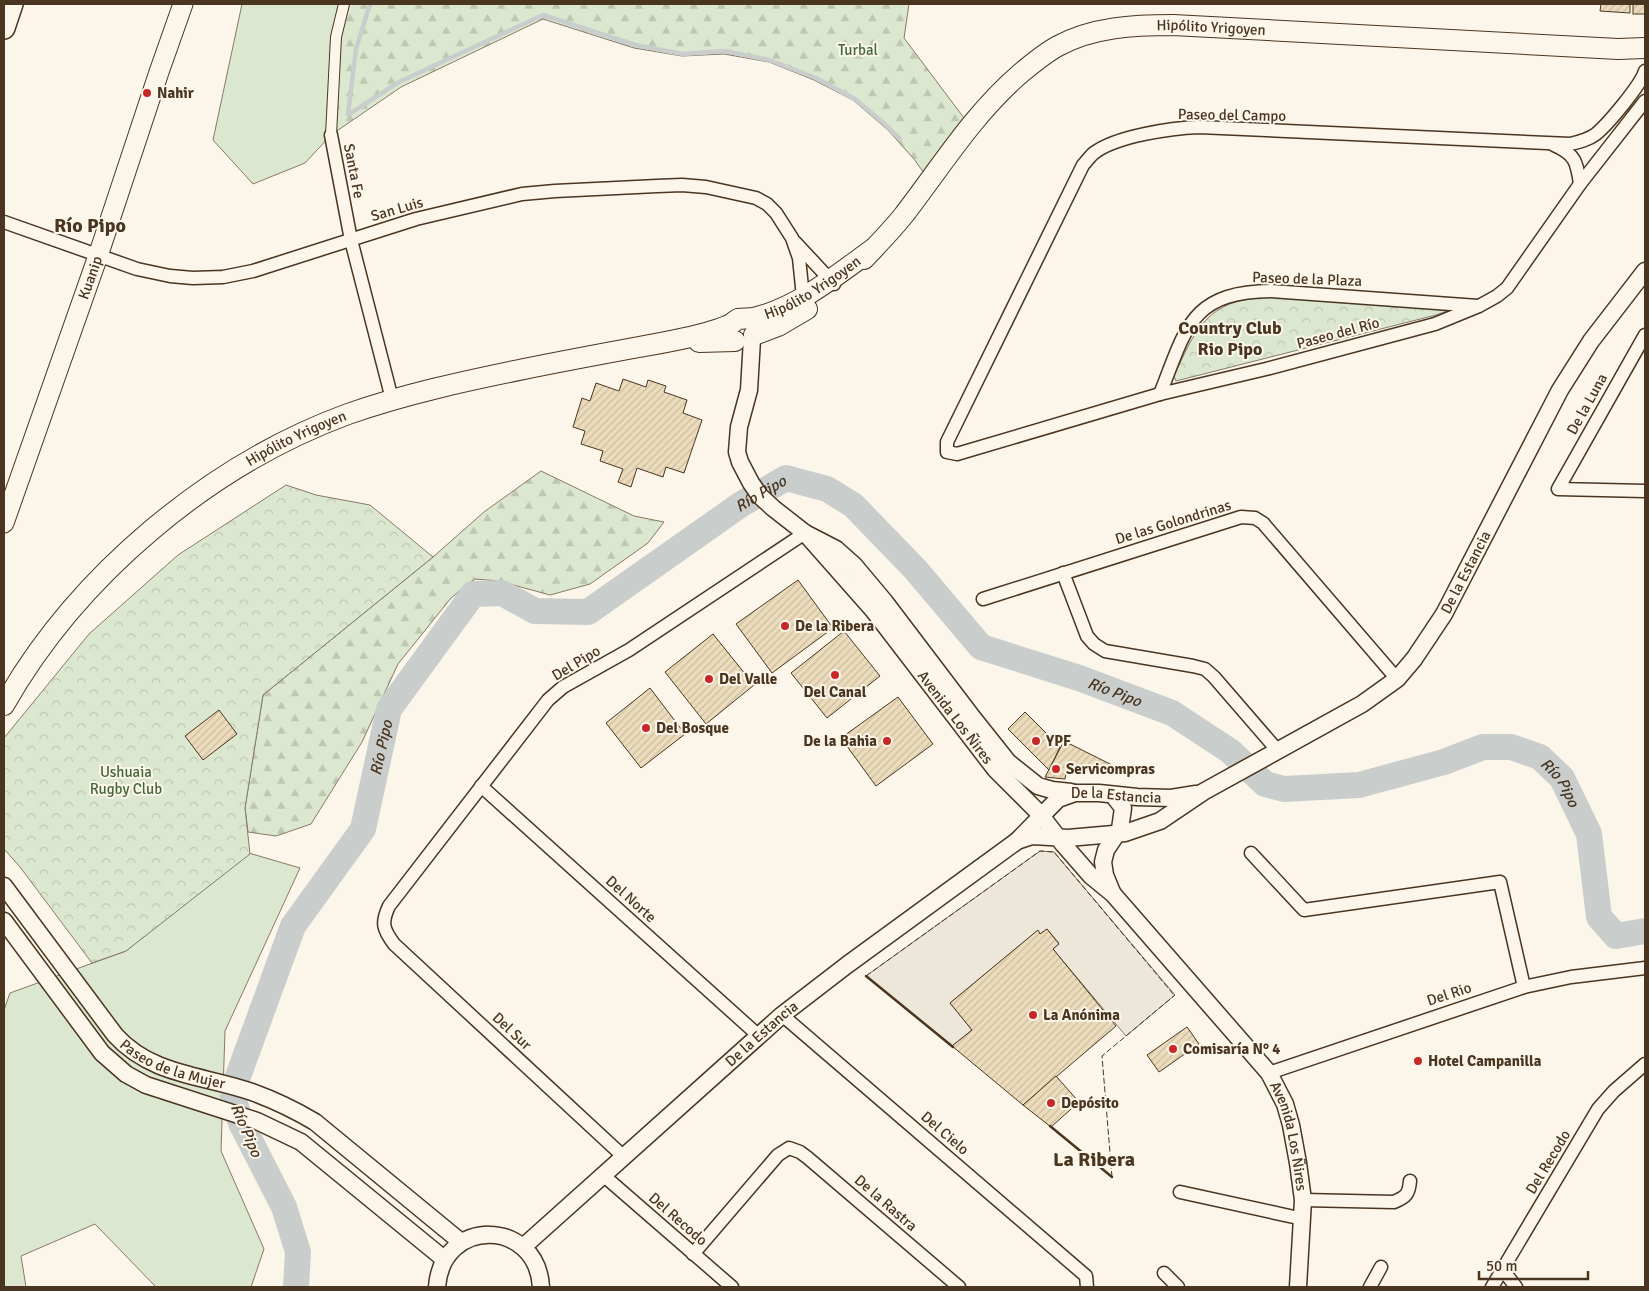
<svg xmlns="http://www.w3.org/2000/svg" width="1649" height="1291" font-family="Signika,sans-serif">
<defs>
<pattern id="forest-firs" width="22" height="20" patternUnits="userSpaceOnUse" patternTransform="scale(1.25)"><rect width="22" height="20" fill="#dce7d0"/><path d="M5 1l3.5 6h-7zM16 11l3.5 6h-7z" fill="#bec7b2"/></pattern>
<pattern id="park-crowns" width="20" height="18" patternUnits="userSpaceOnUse" patternTransform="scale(1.25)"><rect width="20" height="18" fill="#dce7d0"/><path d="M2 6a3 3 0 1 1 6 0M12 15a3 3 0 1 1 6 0" fill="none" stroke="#bec7b2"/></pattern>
<pattern id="building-hatch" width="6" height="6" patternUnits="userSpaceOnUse" patternTransform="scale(1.25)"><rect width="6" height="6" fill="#ecdcbc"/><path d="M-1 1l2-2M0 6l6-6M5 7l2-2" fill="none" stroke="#ccbda1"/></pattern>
</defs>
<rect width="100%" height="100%" fill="#fbf6e9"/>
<g fill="#dce7d0" stroke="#887966">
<path d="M 242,4 L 344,4 L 331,135 L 305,163 L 253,184 L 213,140 Z"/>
<path d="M 242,851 L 300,868 L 225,1031 L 221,1151 L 264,1249 L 251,1287 L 156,1287 L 95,1224 L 21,1256 L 26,1287 L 4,1287 L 4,1010 L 10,993 L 126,951 Z"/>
</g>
<g fill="url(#forest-firs)" stroke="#887966">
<path d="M 344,4 L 909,4 L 904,38 L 970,126 L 929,180 L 914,159 L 888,130 L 853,100 L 814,80 L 769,62 L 724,54 L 682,56 L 634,48 L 543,19 L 401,87 L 331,135 Z"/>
<path d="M 541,471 L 634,516 L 664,522 L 648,543 L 590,584 L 550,595 L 499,581 L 475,579 L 451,598 L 398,664 L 362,742 L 311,824 L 276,836 L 248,832 L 245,808 L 263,695 L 433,557 L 484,512 Z"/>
</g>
<g fill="url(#park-crowns)" stroke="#887966">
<path d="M 1269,297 L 1450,310 L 1436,315 L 1176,381 L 1174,376 C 1190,342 1201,309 1243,300 C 1251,298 1261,298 1269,297 Z"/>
<path d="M 286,485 L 316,495 L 370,505 L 433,557 L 263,695 L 245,808 L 250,854 L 126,951 L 92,963 L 20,867 L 4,849 L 4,738 L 89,634 L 178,555 Z"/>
</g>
<path fill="#ede7d9" stroke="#887966" d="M 1040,851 L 1054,852 L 1175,995 L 1126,1036 L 1053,949 L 1059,943 L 1047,929 L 1040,934 L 1037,931 L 950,1003 L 972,1030 L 952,1046 L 866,976 Z"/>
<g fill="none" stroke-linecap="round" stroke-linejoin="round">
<g stroke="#c9cecd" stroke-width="4.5">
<path d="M 351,113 L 399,82 L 543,15 L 635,45 L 683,54 L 725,51 L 769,60 L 816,78 L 855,99 L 886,125 L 900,139"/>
<path d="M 348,114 L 356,49 L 370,4"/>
</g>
<path stroke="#c9cecd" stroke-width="26" id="s1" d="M 296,1287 L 298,1252 L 284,1207 L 241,1123 L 233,1097 L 237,1079 L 293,926 L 363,829 L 389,709 L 473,594 L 502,593 L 535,611 L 588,612 L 740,505 L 786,478 L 827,489 L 853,505 L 915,569 L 981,647 L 1079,678 L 1172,713 L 1230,751 L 1265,784 L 1284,789 L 1359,785 L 1444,762 L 1483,747 L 1511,747 L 1540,757 L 1562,778 L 1589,834 L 1599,917 L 1616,936 L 1645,931"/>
</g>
<g fill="url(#building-hatch)" stroke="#4a3520">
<path d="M 1601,4 L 1630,4 L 1630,13 L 1600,11 Z"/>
<rect x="1633" y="4" width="12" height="10"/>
<path d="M 623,379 L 646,387 L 648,380 L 666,386 L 664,392 L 687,400 L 683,413 L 702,420 L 684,473 L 666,467 L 663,477 L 637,468 L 631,487 L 618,482 L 623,469 L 600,461 L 603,451 L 581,444 L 585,431 L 573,427 L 582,398 L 590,401 L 596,383 L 619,391 Z"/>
<path d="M 798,580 L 833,628 L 772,673 L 736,624 Z"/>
<path d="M 844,631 L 880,676 L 827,718 L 791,673 Z"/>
<path d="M 713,634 L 754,685 L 706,724 L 665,672 Z"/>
<path d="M 650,688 L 685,734 L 641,768 L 606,723 Z"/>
<path d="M 898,697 L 933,744 L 876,786 L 841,738 Z"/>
<path d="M 219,710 L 237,734 L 203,760 L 185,736 Z"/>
<path d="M 1025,712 L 1060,747 L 1049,770 L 1008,729 Z"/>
<path d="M 1064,741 L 1116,767 L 1112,774 L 1067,767 L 1065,779 L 1045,777 Z"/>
<path d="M 1047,929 L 1059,944 L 1053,949 L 1116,1026 L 1023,1105 L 952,1046 L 972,1030 L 950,1003 L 1038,930 L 1040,934 Z"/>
<path d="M 1187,1027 L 1199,1044 L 1159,1072 L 1147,1055 Z"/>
<path d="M 1056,1076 L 1079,1102 L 1051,1127 L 1023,1105 Z"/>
</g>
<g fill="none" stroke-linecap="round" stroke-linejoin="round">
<g stroke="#4a3520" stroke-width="12">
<path id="pedestrian" d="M 331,135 L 336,37 L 344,4"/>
</g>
<g stroke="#4a3520" stroke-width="15">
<g id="minor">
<path d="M 1645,71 C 1641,85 1608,124 1596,134 C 1588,140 1579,142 1570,144 L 1199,127 C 1172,128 1116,136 1094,153 C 1090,156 1087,161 1083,165 L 947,442 L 947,452 L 957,454 L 1160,394 L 1266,369 L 1435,324 L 1479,306 L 1497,296 L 1507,288 L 1580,184 L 1645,101"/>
<path d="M 331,135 L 351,240 L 392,399"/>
<path d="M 1554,145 C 1575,154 1577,162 1580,184"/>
<path d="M 4,222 L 137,269 L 170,276 L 193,278 L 223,277 L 253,271 L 416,219 L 522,194 L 555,191 L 657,186 L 682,185 L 706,187 L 756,198 L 767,204 L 776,213 L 792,238 L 799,258 L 803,297"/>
<path d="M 795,242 L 834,284"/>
<path d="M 1645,335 L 1558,489 L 1645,491"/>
<path d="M 1160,394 C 1186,329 1190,292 1271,291 L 1478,306"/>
<path d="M 1063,573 L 1087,636 L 1094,644 L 1105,651 L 1193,666 L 1205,669 L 1214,677 L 1278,751"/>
<path d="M 983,599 L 1241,517 L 1255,518 L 1263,523 L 1397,679"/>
<path d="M 481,786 L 759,1036"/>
<path d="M 1251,853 L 1304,910 L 1500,882 L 1524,987"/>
<path d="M 782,1015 L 1086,1276 L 1087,1287"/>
<path d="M 1269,1073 L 1524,987 L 1571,977 L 1645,968"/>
<path d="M 624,1157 L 394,944 C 383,929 381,923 389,906 L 548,700 L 563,687 L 629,650 L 805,533"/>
<path d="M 603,1175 L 732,1287"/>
<path d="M 1180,1192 L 1303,1219"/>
<path d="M 1303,1200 L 1394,1202 C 1406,1197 1409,1194 1410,1181"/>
<path d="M 693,1254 L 778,1155 L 789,1148 L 800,1152 L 808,1158 L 959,1287"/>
<path d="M 1503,1270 L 1516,1287"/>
<path d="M 1164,1273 L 1178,1287"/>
<path d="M 1370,1287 L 1381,1267"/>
<path d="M 1492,1287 L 1598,1109 L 1614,1091 L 1645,1064"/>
</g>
</g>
<g stroke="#4a3520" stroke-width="19">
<g id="tertiary">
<path d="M 752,339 L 749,390 L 739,427 L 737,452 L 740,462 L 751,483 L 760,496 L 773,508 L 805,533 L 836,549 L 854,565 L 885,602 L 973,718 L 1008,762 L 1038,786 L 1052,790 L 1071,792"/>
<path id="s2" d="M 805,533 L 873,610 L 995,769 L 1039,813 L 1063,844 L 1091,876 L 1113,894 L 1269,1073 L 1285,1104 L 1291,1125 L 1298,1163 L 1303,1200 L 1298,1287"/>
<path id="s3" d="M 1017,841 L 1032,836 L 1068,838 L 1125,833 L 1160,821 L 1203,792 L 1362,704 L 1397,679 L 1414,659 L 1444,614 L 1560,390 L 1591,341 L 1645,271"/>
<path id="s4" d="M 4,886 L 115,1035 C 152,1076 204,1075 252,1092 C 274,1100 295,1110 315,1122 L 461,1242"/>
<path d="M 1112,892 L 1105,875 L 1103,862 L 1106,850 L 1120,829 L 1123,808 L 1113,795"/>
<path d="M 4,921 L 102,1053 L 126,1074 L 146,1085 L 257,1121 L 301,1142 L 444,1259"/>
<path id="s5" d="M 523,1247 L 782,1015 L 847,965 L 1017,841 L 1058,799 L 1075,793 L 1099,793 L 1137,797 L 1171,798 L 1196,794"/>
<path d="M 437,1287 C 442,1217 537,1218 541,1287"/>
</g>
</g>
<g stroke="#4a3520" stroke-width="21">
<g id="secondary">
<path id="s6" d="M 4,523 L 98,256 L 159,72 L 183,4"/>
</g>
</g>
<g stroke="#4a3520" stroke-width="22">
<g id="primary">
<path id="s7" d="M 864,259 C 877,245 891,231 903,216 C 941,167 973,114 1021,73 C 1033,63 1045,53 1058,46 C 1093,27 1134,25 1173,25 L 1618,49 L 1645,48"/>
<path d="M 754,335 L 778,326 L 807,309"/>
<path d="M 699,342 L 735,341"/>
<path id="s8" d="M 4,705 C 77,576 209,465 348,414 C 405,394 465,381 524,369 C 563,361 601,354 639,347 C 666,342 693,338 719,329 C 723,327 728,326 731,324 C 734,322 736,320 738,319 C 745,318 750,319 757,317 C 798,307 838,274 873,249"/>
</g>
</g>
<g stroke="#4a3520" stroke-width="24">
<path id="trunk" d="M 4,28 L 12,4"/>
</g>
<use href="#pedestrian" stroke="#fbf6e9" stroke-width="10"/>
<use href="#minor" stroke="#fbf6e9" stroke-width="12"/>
<use href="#tertiary" stroke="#fbf6e9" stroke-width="16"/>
<use href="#secondary" stroke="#fbf6e9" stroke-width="19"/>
<use href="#primary" stroke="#fbf6e9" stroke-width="20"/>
<use href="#trunk" stroke="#fbf6e9" stroke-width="21"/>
<g stroke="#4a3520" stroke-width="1" stroke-dasharray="6 2.5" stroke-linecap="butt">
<path d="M 866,976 L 1040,851 L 1054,852 L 1174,995"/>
<path d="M 1112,1177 L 1102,1056 L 1175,995"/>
</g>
<g stroke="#4a3520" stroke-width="2.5">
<path d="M 866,976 L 953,1047"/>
<path d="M 1050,1126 L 1112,1177"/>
</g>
</g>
<g fill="#c62828" stroke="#fbf6e9" stroke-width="2">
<circle cx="147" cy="93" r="5"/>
<circle cx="785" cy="626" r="5"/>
<circle cx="835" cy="675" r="5"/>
<circle cx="709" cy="679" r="5"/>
<circle cx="646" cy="728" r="5"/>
<circle cx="887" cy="741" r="5"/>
<circle cx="1036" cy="741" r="5"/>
<circle cx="1056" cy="769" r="5"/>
<circle cx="1033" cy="1015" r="5"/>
<circle cx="1173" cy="1049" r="5"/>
<circle cx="1418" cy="1061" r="5"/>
<circle cx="1051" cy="1103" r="5"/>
</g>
<g text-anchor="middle" stroke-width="4" stroke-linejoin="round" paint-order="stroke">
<g font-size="15" fill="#4a3520" stroke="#fbf6e9">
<text dy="5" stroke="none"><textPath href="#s7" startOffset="446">Hipólito Yrigoyen</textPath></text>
<text transform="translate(1232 115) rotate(1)" y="5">Paseo del Campo</text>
<text transform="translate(354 171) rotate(79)" y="5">Santa Fe</text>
<text transform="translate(397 209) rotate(-16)" y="5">San Luis</text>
<text dy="5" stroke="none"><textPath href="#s6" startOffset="260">Kuanip</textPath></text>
<text transform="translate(1307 279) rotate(2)" y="5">Paseo de la Plaza</text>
<text dy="5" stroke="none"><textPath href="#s8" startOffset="944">Hipólito Yrigoyen</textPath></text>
<text transform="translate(1338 333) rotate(-15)" y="5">Paseo del Río</text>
<text transform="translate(1587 404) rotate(-61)" y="5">De la Luna</text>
<text dy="5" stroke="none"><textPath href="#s8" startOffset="402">Hipólito Yrigoyen</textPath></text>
<text transform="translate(1173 522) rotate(-17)" y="5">De las Golondrinas</text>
<text dy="5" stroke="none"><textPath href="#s3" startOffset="550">De la Estancia</textPath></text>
<text transform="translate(576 663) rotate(-31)" y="5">Del Pipo</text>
<text dy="5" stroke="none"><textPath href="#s2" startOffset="238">Avenida Los Ñires</textPath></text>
<text dy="5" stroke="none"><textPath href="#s5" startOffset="758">De la Estancia</textPath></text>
<text transform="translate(631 899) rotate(42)" y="5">Del Norte</text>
<text transform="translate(1449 994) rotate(-18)" y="5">Del Rio</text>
<text transform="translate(512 1031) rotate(43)" y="5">Del Sur</text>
<text dy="5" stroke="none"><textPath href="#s5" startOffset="320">De la Estancia</textPath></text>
<text dy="5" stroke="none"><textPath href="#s4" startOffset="252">Paseo de la Mujer</textPath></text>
<text transform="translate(945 1133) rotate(41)" y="5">Del Cielo</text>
<text dy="5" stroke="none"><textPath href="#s2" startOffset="780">Avenida Los Ñires</textPath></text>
<text transform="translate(1548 1162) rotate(-59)" y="5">Del Recodo</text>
<text transform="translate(886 1203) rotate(41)" y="5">De la Rastra</text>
<text transform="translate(678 1219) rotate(41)" y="5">Del Recodo</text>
</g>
<g font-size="15" fill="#436837" stroke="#fbf6e9">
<text x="858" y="55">Turbal</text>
<text x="126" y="777">Ushuaia<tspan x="126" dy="17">Rugby Club</tspan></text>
</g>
<g font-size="15" font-weight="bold" fill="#4a3520" stroke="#fbf6e9" text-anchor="start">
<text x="157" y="98">Nahir</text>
<text x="795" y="631">De la Ribera</text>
<text x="719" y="684">Del Valle</text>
<text x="835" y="697" text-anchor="middle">Del Canal</text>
<text x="656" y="733">Del Bosque</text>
<text x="877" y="746" text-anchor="end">De la Bahia</text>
<text x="1046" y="746">YPF</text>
<text x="1066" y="774">Servicompras</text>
<text x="1043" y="1020">La Anónima</text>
<text x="1183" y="1054">Comisaría N° 4</text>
<text x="1428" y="1066">Hotel Campanilla</text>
<text x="1061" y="1108">Depósito</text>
</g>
<g font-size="16" font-style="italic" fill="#4a3520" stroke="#fbf6e9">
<text dy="6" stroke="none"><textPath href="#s1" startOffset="1099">Río Pipo</textPath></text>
<text dy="6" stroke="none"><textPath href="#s1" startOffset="1534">Río Pipo</textPath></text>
<text dy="6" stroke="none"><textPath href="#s1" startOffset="588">Río Pipo</textPath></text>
<text dy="6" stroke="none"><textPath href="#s1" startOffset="2029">Río Pipo</textPath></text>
<text transform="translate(247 1130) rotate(67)" y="6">Río Pipo</text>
</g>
<g font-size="18" font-weight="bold" fill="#4a3520" stroke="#fbf6e9">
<text x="1230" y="334">Country Club<tspan x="1230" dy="21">Rio Pipo</tspan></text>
</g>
<g font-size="20" font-weight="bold" fill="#4a3520" stroke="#fbf6e9">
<text x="90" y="232">Río Pipo</text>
<text x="1094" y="1166">La Ribera</text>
</g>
</g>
<rect width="1649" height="1291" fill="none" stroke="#4a3520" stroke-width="10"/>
<path d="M1479 1271v8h109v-8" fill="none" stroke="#4a3520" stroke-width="2.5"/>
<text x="1486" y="1271" font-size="15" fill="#4a3520" stroke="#fbf6e9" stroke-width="4" paint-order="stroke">50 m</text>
</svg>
